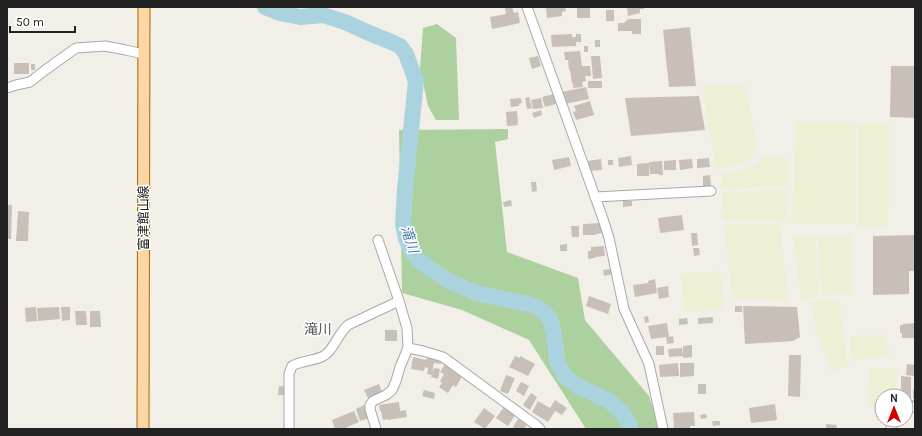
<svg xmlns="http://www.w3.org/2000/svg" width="922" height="436" font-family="Karla,'Noto Sans JP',sans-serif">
<rect width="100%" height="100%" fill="#f2efe9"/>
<g fill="#eef0d5">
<path d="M 702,86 L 746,86 L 757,151 L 745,162 L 716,169 Z"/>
<path d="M 796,122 L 856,123 L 855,224 L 792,223 Z"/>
<path d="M 858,123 L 889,124 L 888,227 L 858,227 Z"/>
<path d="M 763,156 L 788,159 L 788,186 L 722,189 L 721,175 L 753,166 Z"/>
<path d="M 777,190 L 788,194 L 785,221 L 724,220 L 721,192 Z"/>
<path d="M 724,224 L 780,224 L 788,301 L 732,297 Z"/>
<path d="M 793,236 L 815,236 L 818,296 L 802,301 Z"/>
<path d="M 818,236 L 852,236 L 852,294 L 821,295 Z"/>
<path d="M 720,271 L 724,309 L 685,312 L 680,274 Z"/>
<path d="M 827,300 L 839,301 L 848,366 L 832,371 L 816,332 L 812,303 Z"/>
<path d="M 885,335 L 891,355 L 852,361 L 849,336 Z"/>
<path d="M 871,368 L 898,369 L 896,396 L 882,396 L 882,407 L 867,406 Z"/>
</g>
<g fill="#add19e">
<path d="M 437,24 L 456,38 L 459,120 L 436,120 L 428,106 L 420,68 L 423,28 Z"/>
<path d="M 508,129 L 508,139 L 495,142 L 507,252 L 578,278 L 585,320 L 649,396 L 660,429 L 586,429 L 529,340 L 462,310 L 402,293 L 399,130 Z"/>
</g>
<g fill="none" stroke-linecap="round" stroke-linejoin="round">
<path stroke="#aad3df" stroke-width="16" d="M 265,7 L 280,13 L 300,17 L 323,15 L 345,22 L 369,33 L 389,41 L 400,46 L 406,54 L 416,81 L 405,189 L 403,224 L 406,239 L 411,250 L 418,260 L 432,270 L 445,279 L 476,293 L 533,305 L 543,311 L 550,319 L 554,333 L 557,361 L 564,375 L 576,385 L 609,401 L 622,412 L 630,426 L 630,429"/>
</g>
<g fill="#c7bfb8">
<path d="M 505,7 L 512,7 L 514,13 L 518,12 L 520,23 L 492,29 L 490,17 L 506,14 Z"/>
<path d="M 546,7 L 565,7 L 566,11 L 562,12 L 562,16 L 547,18 Z"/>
<path d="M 590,7 L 590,18 L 577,18 L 577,8 Z"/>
<path d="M 627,7 L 644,7 L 644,9 L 640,9 L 640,13 L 628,16 Z"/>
<rect x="606" y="10" width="8" height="11"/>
<path d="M 627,19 L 641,19 L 641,34 L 632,34 L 632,31 L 618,31 L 618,23 L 625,23 L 625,21 L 627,21 Z"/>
<path d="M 690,27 L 696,86 L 669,87 L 663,30 Z"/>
<path d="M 572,34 L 572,37 L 576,37 L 576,34 L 581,34 L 581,42 L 576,42 L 576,46 L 552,47 L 551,35 Z"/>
<rect x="595" y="40" width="5" height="7"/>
<rect x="584" y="46" width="4" height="6"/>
<path d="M 580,51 L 582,66 L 590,66 L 591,76 L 585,76 L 586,81 L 582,82 L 583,87 L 573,88 L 573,83 L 572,83 L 570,70 L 569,70 L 568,60 L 565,60 L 564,52 Z"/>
<path d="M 538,56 L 541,66 L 532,69 L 529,58 Z"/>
<path d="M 591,56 L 600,56 L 602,78 L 593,79 Z"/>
<rect x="14" y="63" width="15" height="11"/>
<rect x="31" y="64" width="4" height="6"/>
<path d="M 891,66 L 915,66 L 915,118 L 890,117 Z"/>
<rect x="588" y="81" width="14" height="7"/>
<path d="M 586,87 L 589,99 L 565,104 L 562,92 Z"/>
<path d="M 554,94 L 556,104 L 545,107 L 542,97 Z"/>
<path d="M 699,96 L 705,130 L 631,136 L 625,98 Z"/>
<path d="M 529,97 L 532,108 L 527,109 L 525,98 Z"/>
<path d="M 521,98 L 522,103 L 519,104 L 519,106 L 511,107 L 510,99 Z"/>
<path d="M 541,98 L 543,108 L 533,109 L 531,100 Z"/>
<path d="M 590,101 L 594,115 L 576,120 L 573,112 L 576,111 L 574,106 Z"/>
<path d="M 541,110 L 542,115 L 534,118 L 532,113 Z"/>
<path d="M 517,111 L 518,125 L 507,126 L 506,112 Z"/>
<path d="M 631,156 L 632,165 L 619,167 L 618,158 Z"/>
<path d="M 569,157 L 571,166 L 554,170 L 552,160 Z"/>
<path d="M 709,158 L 710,167 L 697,168 L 697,159 Z"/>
<path d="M 601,159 L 602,170 L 589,171 L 588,161 Z"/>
<path d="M 692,159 L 693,168 L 680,170 L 679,160 Z"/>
<rect x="608" y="160" width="5" height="5"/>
<path d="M 676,160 L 676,170 L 664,170 L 664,161 Z"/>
<path d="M 662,161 L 663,175 L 659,175 L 659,174 L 650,174 L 649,162 Z"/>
<path d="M 649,163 L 649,176 L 637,176 L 637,164 Z"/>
<path d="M 710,175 L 711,186 L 703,187 L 703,176 Z"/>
<path d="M 531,182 L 536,182 L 537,191 L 532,192 Z"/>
<path d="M 511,200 L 512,206 L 504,207 L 503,202 Z"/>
<path d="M 623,201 L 632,201 L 632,206 L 623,207 Z"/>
<path d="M 7,205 L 12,205 L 11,239 L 7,239 Z"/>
<path d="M 18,211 L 29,212 L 28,241 L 16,241 Z"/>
<path d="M 682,215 L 684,230 L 660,233 L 658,218 Z"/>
<path d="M 602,223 L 602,233 L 596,234 L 596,235 L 583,235 L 583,224 Z"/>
<path d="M 571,226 L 579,226 L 579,237 L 572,237 Z"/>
<path d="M 691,233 L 697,233 L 698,245 L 692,246 Z"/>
<path d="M 915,235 L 915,271 L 909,271 L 909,294 L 873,295 L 873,236 Z"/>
<path d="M 567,244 L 567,251 L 560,251 L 560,245 Z"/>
<path d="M 604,246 L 605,256 L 595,257 L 595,258 L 588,259 L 588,251 L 591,251 L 591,247 Z"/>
<path d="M 693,248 L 699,248 L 700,255 L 694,256 Z"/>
<path d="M 611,269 L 612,274 L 604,276 L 603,270 Z"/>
<path d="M 655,279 L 657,293 L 635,297 L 633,285 L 648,283 L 648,281 Z"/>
<path d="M 668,286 L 669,297 L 659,299 L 657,288 Z"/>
<path d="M 589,296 L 611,304 L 608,314 L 586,306 Z"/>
<rect x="735" y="306" width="7" height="6"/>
<path d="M 743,306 L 797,307 L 800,337 L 793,341 L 745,344 Z"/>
<path d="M 36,307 L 37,321 L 26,322 L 25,308 Z"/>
<path d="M 59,307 L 60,319 L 38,321 L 37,308 Z"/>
<path d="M 61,307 L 70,307 L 70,320 L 62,321 Z"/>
<path d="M 75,311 L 86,311 L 87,325 L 76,325 Z"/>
<path d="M 90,311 L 100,311 L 101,327 L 90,327 Z"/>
<path d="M 648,316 L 649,322 L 645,323 L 644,317 Z"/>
<path d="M 713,317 L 713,323 L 698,324 L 698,318 Z"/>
<path d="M 687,318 L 688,324 L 679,325 L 679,319 Z"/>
<path d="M 667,323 L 669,337 L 673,336 L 674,343 L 667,344 L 666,337 L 651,339 L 648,326 Z"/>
<path d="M 915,323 L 915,338 L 902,338 L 902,333 L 900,333 L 900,325 L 903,325 L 903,324 Z"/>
<rect x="385" y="330" width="12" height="11"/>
<path d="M 692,345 L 692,357 L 683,358 L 683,346 Z"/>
<rect x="656" y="346" width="8" height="9"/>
<path d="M 682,348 L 683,356 L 669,357 L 668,349 Z"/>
<path d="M 789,355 L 801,355 L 800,397 L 788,396 Z"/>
<path d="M 515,356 L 520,358 L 520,356 L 535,364 L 528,376 L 509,367 Z"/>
<path d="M 413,357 L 426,360 L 427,358 L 435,359 L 435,357 L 442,358 L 441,364 L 434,363 L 432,373 L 434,368 L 440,369 L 438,379 L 431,377 L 432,375 L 427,374 L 428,368 L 425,367 L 424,371 L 411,369 Z"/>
<path d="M 678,363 L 679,376 L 660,377 L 659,365 Z"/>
<path d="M 680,363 L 694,363 L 694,376 L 680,377 Z"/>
<path d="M 445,364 L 463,375 L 456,387 L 453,385 L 448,393 L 439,387 L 442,383 L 440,381 L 444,374 L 440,372 Z"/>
<path d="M 907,364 L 915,365 L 914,376 L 906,375 Z"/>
<path d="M 506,375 L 515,378 L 508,394 L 500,391 Z"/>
<path d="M 901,376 L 911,377 L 911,398 L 906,398 L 906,396 L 901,396 Z"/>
<path d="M 521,382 L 529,386 L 524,396 L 516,391 Z"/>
<path d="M 379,384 L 382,392 L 368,398 L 364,390 Z"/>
<rect x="698" y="384" width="8" height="10"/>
<path d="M 279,386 L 288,387 L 287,395 L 278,395 Z"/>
<path d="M 424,390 L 435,393 L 434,399 L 422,396 Z"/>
<path d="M 913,390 L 915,390 L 915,398 L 913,399 Z"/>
<path d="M 531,393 L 537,397 L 530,410 L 523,405 Z"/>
<path d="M 555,400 L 567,408 L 562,415 L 550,408 Z"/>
<rect x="906" y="400" width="9" height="5"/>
<path d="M 538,401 L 555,411 L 548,422 L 532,412 Z"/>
<path d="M 399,402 L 400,411 L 406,410 L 407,417 L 388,420 L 387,419 L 383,420 L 381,411 L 380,411 L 379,405 Z"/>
<path d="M 775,404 L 777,420 L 751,423 L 749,408 Z"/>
<path d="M 364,405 L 369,418 L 360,421 L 356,409 Z"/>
<path d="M 505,406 L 516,414 L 508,426 L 496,418 Z"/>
<path d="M 484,408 L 495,416 L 485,429 L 474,422 Z"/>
<path d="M 354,411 L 359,422 L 343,429 L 335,429 L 332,420 Z"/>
<path d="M 694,412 L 695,426 L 690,426 L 690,429 L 674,429 L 673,413 Z"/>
<path d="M 706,414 L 707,418 L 701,419 L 700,415 Z"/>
<path d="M 518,419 L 527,425 L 524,429 L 512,429 Z"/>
<path d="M 881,420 L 888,420 L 886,424 L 880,421 Z"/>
<path d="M 712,421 L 720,421 L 720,425 L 713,426 Z"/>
<path d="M 826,424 L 837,425 L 836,429 L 826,429 Z"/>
</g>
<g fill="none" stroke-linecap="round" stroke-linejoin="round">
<g stroke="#a9a9a9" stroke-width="11">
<g id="minor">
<path d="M 527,7 L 603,219 L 609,238 L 624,309 L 649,364 L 663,429"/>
<path d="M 7,88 L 16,85 L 30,82 L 44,71 L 76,48 L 105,46 L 126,50 L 143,54"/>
<path d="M 595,197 L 711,191"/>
<path d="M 408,348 L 423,351 L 443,357 L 536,425 L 540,429"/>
<path d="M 906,407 L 915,407"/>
<path d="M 289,429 L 289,374 L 292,366 C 302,360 317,361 325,355 C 334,349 338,334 348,325 L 399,301"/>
<path d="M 376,429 L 370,409 L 370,405 L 373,401 L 386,395 L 392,390 L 396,381 L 400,367 L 408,348 L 407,328 L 399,301 L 378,240"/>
<path d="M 891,429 L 892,420"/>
</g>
</g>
<g stroke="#a06b00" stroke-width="13">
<path id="major" d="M 143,429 L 144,7"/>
</g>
<use href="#minor" stroke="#fff" stroke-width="9"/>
<use href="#major" stroke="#fcd6a4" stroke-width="11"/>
</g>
<g text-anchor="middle" stroke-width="3" stroke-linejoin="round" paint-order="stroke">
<g font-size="13" fill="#222" stroke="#fff">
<text transform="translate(143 218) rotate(-90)" y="5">富津館山線</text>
</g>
<g font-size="14" font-style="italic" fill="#4a7aab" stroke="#fff">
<text transform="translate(410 239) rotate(71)" y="5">滝川</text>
</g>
<g font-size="14" fill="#555" stroke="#fff">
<text x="318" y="334">滝川</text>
</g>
</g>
<rect width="922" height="436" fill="none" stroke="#222222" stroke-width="16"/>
<g transform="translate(894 408)"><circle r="19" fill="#ffffff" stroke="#a7a7a7"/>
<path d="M0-3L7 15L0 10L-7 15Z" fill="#d40000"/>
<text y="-6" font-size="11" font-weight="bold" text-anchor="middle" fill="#222222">N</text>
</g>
<path d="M10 26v6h65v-6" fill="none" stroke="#222222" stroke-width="2"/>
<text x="16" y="26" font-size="12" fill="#222222" stroke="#ffffff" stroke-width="3" paint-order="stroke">50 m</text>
</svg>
